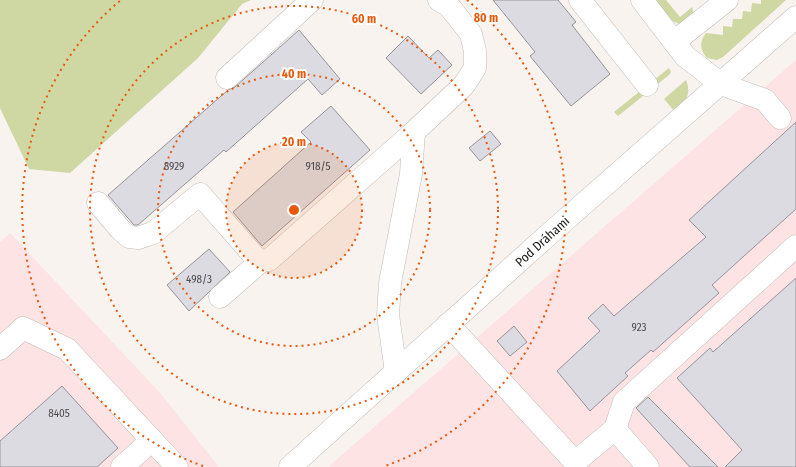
<svg xmlns="http://www.w3.org/2000/svg" width="796" height="467" font-family="'Fira Sans Condensed',sans-serif">
<rect width="100%" height="100%" fill="#f9f3ef"/>
<g fill="#fee3e4">
<path d="M 796,60 L 796,467 L 328,467 Z"/>
<path d="M 10,233 L 161,394 L 219,467 L 0,467 L 0,242 Z"/>
</g>
<g fill="#cfd7a2">
<path d="M 0,0 L 251,0 L 242,4 L 198,58 L 70,173 L 29,169 L 0,108 Z"/>
<path d="M 654,0 L 666,0 L 680,17 L 692,7 L 694,15 L 682,24 C 669,23 662,10 654,0 Z"/>
<path d="M 761,0 L 786,0 L 723,57 L 717,60 L 707,58 C 700,50 699,42 706,33 L 723,35 L 723,26 L 732,27 L 733,19 L 742,19 L 743,11 L 751,12 L 752,3 L 761,4 Z"/>
<path d="M 669,68 L 671,72 L 669,75 L 618,116 L 614,112 Z"/>
<path d="M 686,80 C 692,94 685,103 676,113 L 664,99 Z"/>
</g>
<g fill="#dcdbe1" stroke="#95949a">
<path d="M 493,0 L 558,0 L 576,22 L 572,25 L 610,74 L 571,106 L 530,56 L 535,52 Z"/>
<path d="M 299,30 L 340,79 L 322,95 L 308,79 L 226,152 L 224,150 L 138,225 L 134,225 L 108,195 L 228,90 L 235,87 Z"/>
<path d="M 408,36 L 429,58 L 438,50 L 452,65 L 421,94 L 386,58 Z"/>
<path d="M 331,106 L 370,150 L 262,246 L 233,212 L 311,142 L 301,132 Z"/>
<path d="M 796,122 L 796,209 L 712,285 L 719,293 L 653,352 L 651,350 L 625,373 L 628,376 L 590,411 L 557,371 L 600,331 L 588,318 L 603,304 L 614,316 L 706,237 L 689,220 Z"/>
<path d="M 490,131 L 501,144 L 480,161 L 469,148 Z"/>
<path d="M 209,249 L 230,272 L 189,311 L 167,285 Z"/>
<path d="M 796,278 L 796,467 L 725,467 L 742,450 L 677,378 L 710,348 L 713,352 Z"/>
<path d="M 514,326 L 527,342 L 510,356 L 497,341 Z"/>
<path d="M 62,386 L 118,448 L 97,467 L 0,467 L 0,441 Z"/>
<path d="M 648,397 L 718,467 L 690,467 L 636,408 Z"/>
</g>
<g fill="none" stroke-linecap="round" stroke-linejoin="round">
<g stroke="#c2bdb8" stroke-width="23">
<g id="minor">
<path d="M 580,0 L 647,85"/>
<path d="M 642,0 L 685,56 L 721,84 L 765,100 L 780,118"/>
<path d="M 674,42 L 727,0"/>
<path d="M 227,78 L 312,0"/>
<path d="M 414,132 L 464,85 L 475,68 L 475,51 L 471,34 L 449,6 L 439,0"/>
<path d="M 98,203 L 120,229 L 129,237 L 138,238 L 153,233 L 200,194 L 256,258 L 261,261 L 269,260 L 414,132 L 411,174 L 390,283 L 388,315 L 396,372"/>
<path d="M 220,297 L 261,261"/>
<path d="M 448,324 L 575,462 L 576,467"/>
<path d="M 0,349 L 23,328 L 67,349 L 177,467"/>
<path d="M 615,429 L 624,402 L 796,246"/>
<path d="M 575,462 L 615,429 L 648,467"/>
<path d="M 122,467 L 152,440"/>
<path d="M 290,467 L 547,236 L 796,17"/>
</g>
</g>
<use href="#minor" stroke="#fff" stroke-width="22"/>
</g>
<circle cx="294" cy="210" r="68" fill="#e8590c" fill-opacity=".12"/>
<g fill="none" stroke="#e8590c" stroke-width="2" stroke-dasharray="2 4">
<circle cx="294" cy="210" r="68"/>
<circle cx="294" cy="210" r="136"/>
<circle cx="294" cy="210" r="204"/>
<path d="M203 466A272 272 0 0 1 121 0M467 0A272 272 0 0 1 385 466"/>
</g>
<g text-anchor="middle" stroke-width="4" stroke-linejoin="round" paint-order="stroke">
<g font-size="11" fill="#4d4b4c">
<text x="174" y="170">8929</text>
<text x="318" y="170">918/5</text>
<text x="199" y="283">498/3</text>
<text x="639" y="331">923</text>
<text x="59" y="417">8405</text>
</g>
<g font-size="13" fill="#1d1b1a" stroke="#fff">
<text transform="translate(542 241) rotate(-42)" y="5">Pod Dráhami</text>
</g>
</g>
<circle cx="294" cy="210" r="6" fill="#e8590c" stroke="#fff" stroke-width="2"/>
<g font-size="12" text-anchor="middle" font-weight="bold" fill="#e8590c" stroke="#fff" stroke-width="4" stroke-linejoin="round" paint-order="stroke">
<text x="486" y="22">80 m</text>
<text x="364" y="23">60 m</text>
<text x="294" y="78">40 m</text>
<text x="294" y="146">20 m</text>
</g>
</svg>
